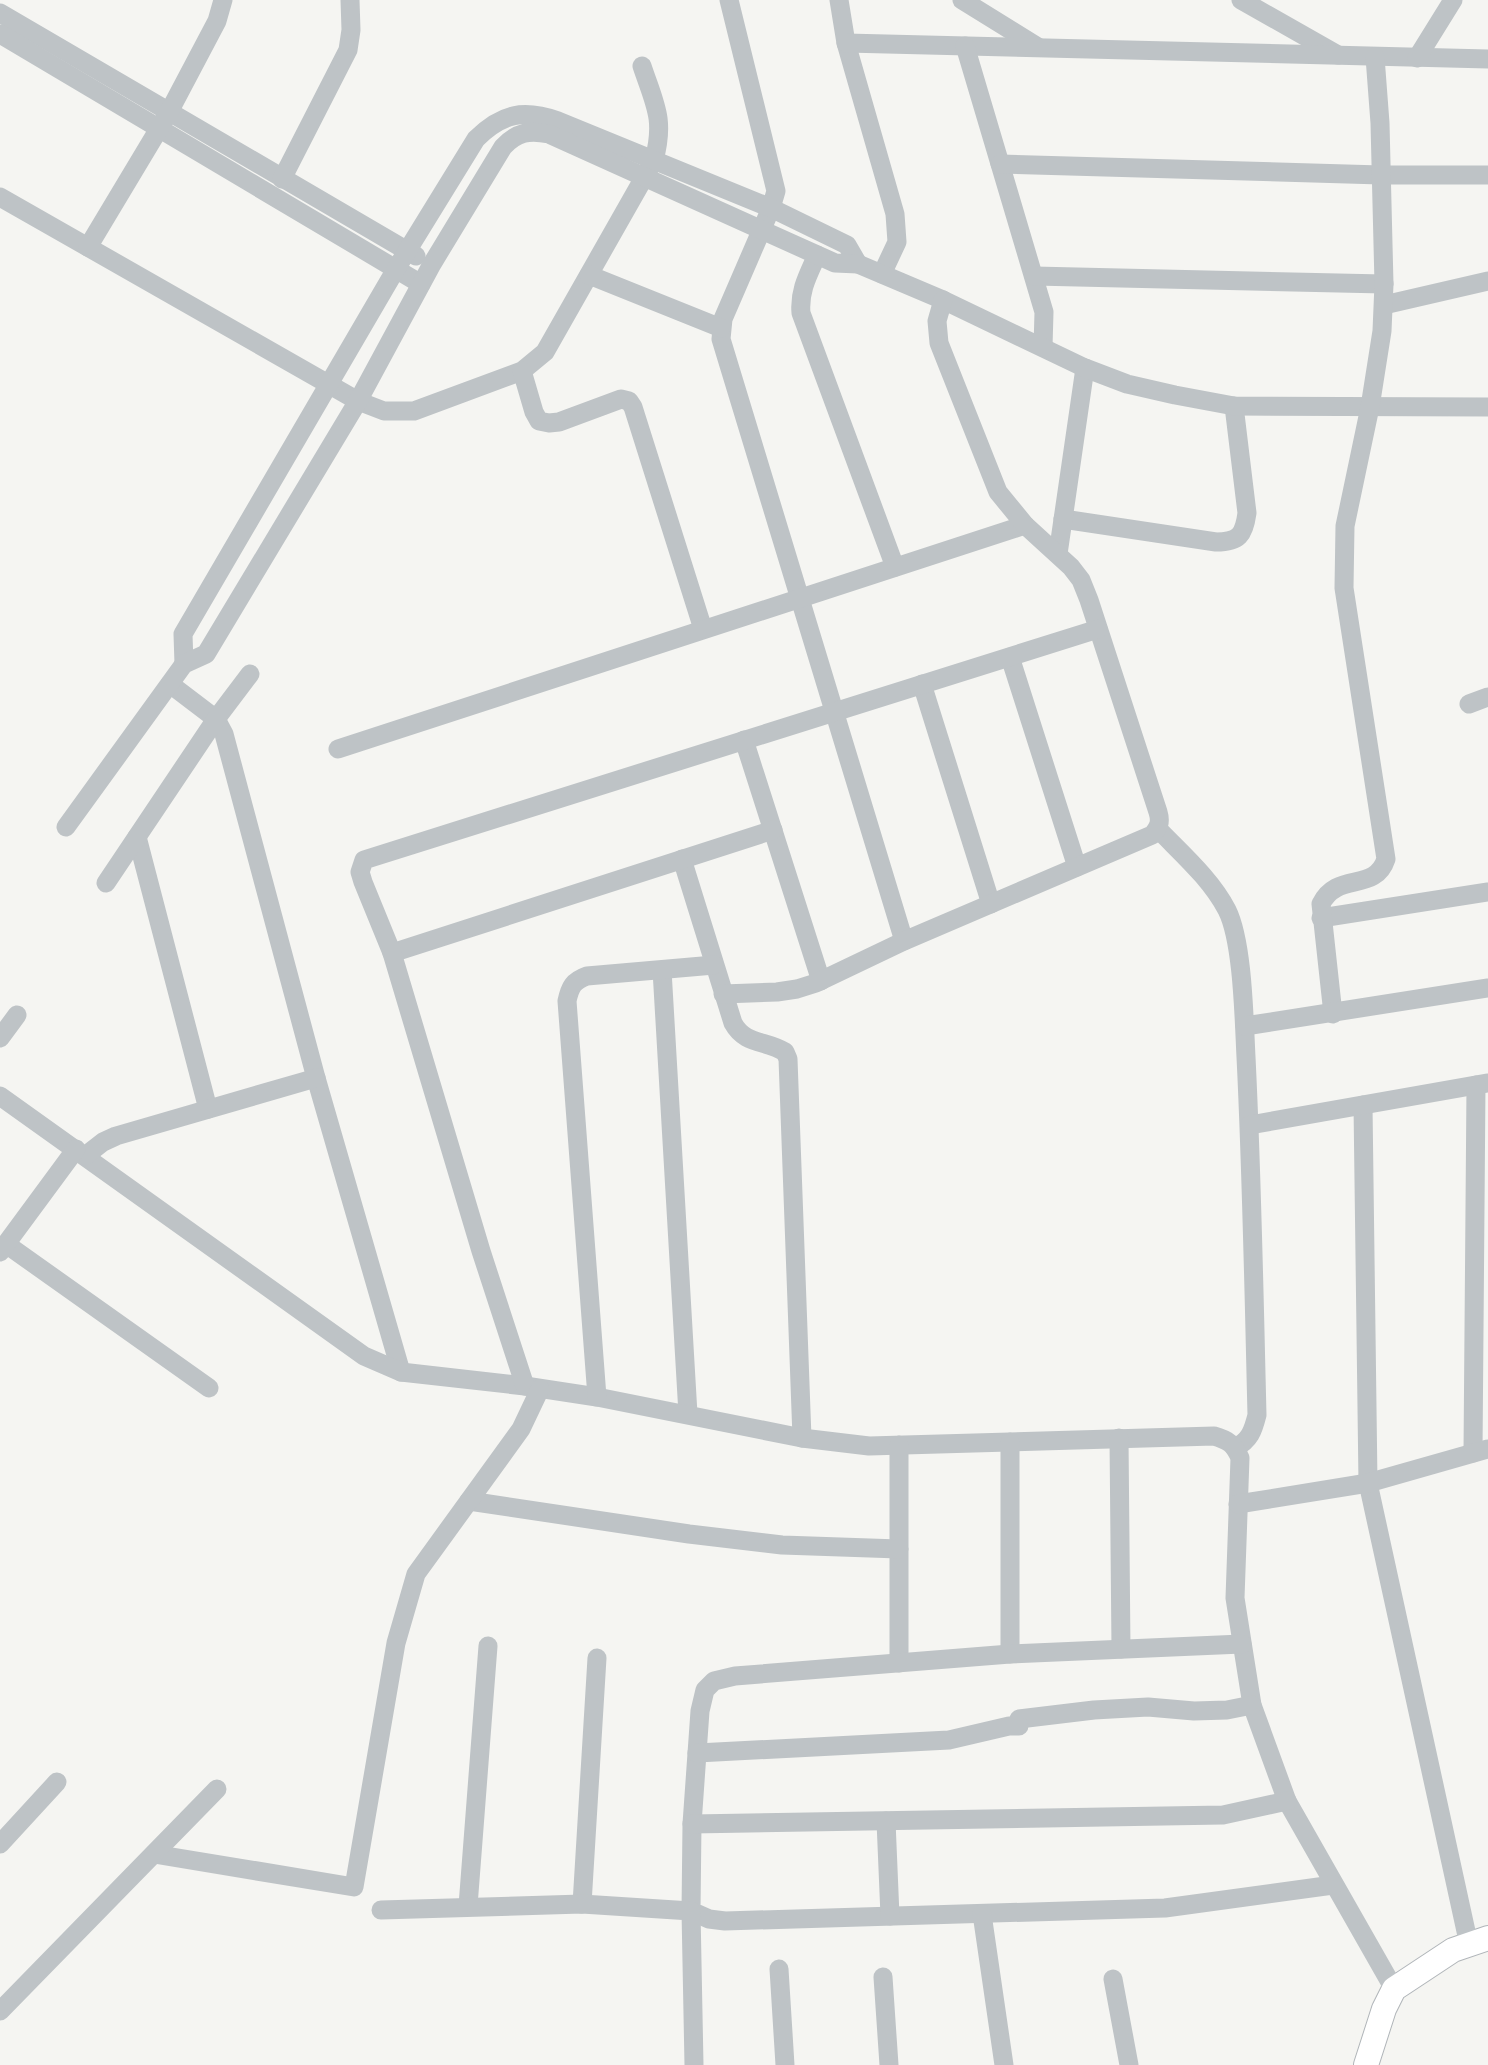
<svg xmlns="http://www.w3.org/2000/svg" width="1488" height="2065" font-family="Barlow,sans-serif">
<rect width="100%" height="100%" fill="#f5f5f2"/>
<g fill="none" stroke-linecap="round" stroke-linejoin="round">
<g stroke="#b0b5b9" stroke-width="26">
<path id="major" d="M 1366,2065 L 1384,2009 L 1394,1989 L 1453,1950 L 1488,1938"/>
</g>
<g stroke="#bec3c6" stroke-width="19">
<path d="M 729,0 L 776,191 L 771,208 L 723,319 L 721,339 L 904,941"/>
<path d="M 839,0 L 846,43 L 895,214 L 897,242 L 882,274"/>
<path d="M 962,0 L 1038,47"/>
<path d="M 1241,0 L 1338,55"/>
<path d="M 0,13 L 416,256"/>
<path d="M 0,34 L 421,284"/>
<path d="M 846,43 L 1488,59"/>
<path d="M 965,46 L 1044,312 L 1043,347"/>
<path d="M 1417,58 L 1453,0"/>
<path d="M 1000,164 L 1381,175 L 1488,175"/>
<path d="M 282,179 L 348,50 L 351,30 L 350,0"/>
<path d="M 0,197 L 358,401 L 384,411 L 414,411 L 522,371 L 545,352 L 654,160 C 665,119 655,105 642,66"/>
<path d="M 88,247 L 169,112 L 217,21 L 223,0"/>
<path d="M 817,255 C 808,275 799,291 801,313 L 895,567"/>
<path d="M 589,275 L 721,328"/>
<path d="M 1034,276 L 1384,284"/>
<path d="M 1384,305 L 1488,281"/>
<path d="M 522,371 L 534,412 L 539,421 L 549,423 L 559,422 L 621,399 L 629,401 L 633,407 L 703,629"/>
<path d="M 1063,519 L 1216,542 C 1239,542 1244,535 1247,513 L 1234,406"/>
<path d="M 1058,554 L 1085,368"/>
<path d="M 1010,657 L 1077,867"/>
<path d="M 184,664 L 183,634 L 396,269 L 476,139 C 502,113 524,109 558,121 L 771,208 L 847,245 L 858,264"/>
<path d="M 170,684 L 216,719 L 224,734 L 316,1078 L 401,1372"/>
<path d="M 922,684 L 991,904"/>
<path d="M 1469,704 L 1488,697"/>
<path d="M 744,740 L 821,981"/>
<path d="M 338,749 L 1025,525"/>
<path d="M 66,827 L 184,664 L 206,654 L 358,401 L 432,264 L 503,147 C 517,132 529,130 549,134 L 835,263 L 858,264 L 943,300 L 1085,368 L 1127,384 L 1175,395 L 1234,406 L 1488,407"/>
<path d="M 1158,829 C 1182,854 1211,879 1227,910 C 1243,942 1244,1020 1246,1057 C 1252,1177 1254,1296 1257,1415 C 1253,1431 1250,1440 1235,1448"/>
<path d="M 137,837 L 208,1109"/>
<path d="M 682,859 L 733,1023 C 745,1045 765,1040 785,1052 L 788,1059 L 802,1438"/>
<path d="M 106,883 L 216,719 L 250,674"/>
<path d="M 1321,918 L 1488,892"/>
<path d="M 392,953 L 773,830"/>
<path d="M 662,970 L 688,1414"/>
<path d="M 723,994 L 777,992 L 797,989 L 816,983 L 904,941 L 1152,835 C 1159,827 1161,822 1158,812 L 1089,600 L 1081,580 L 1071,567 L 1025,525 L 998,492 L 939,343 L 937,321 L 943,300"/>
<path d="M 1333,1014 L 1321,904 C 1337,871 1375,893 1386,859 L 1344,588 L 1345,526 L 1370,407 L 1382,331 L 1384,284 L 1380,123 L 1375,57"/>
<path d="M 1245,1026 L 1488,988"/>
<path d="M 0,1038 L 17,1015"/>
<path d="M 0,1096 L 364,1356 L 401,1372 L 525,1386 L 597,1397 L 802,1438 L 869,1446 L 1214,1436 C 1228,1440 1234,1444 1240,1458 L 1235,1598 L 1252,1705 L 1287,1801 L 1394,1989"/>
<path d="M 1363,1105 L 1368,1483 L 1469,1945"/>
<path d="M 1250,1125 L 1487,1083"/>
<path d="M 85,1156 L 103,1142 L 116,1136 L 316,1078"/>
<path d="M 6,1244 L 209,1388"/>
<path d="M 0,1252 L 76,1149"/>
<path d="M 525,1386 L 481,1251 L 392,953 L 363,882 L 360,872 L 364,860 L 1098,629"/>
<path d="M 597,1397 L 567,1001 C 570,987 573,981 587,976 L 714,965"/>
<path d="M 1119,1438 L 1121,1649"/>
<path d="M 1010,1442 L 1010,1654"/>
<path d="M 899,1445 L 899,1663"/>
<path d="M 1473,1453 L 1476,1085"/>
<path d="M 469,1501 L 689,1534 L 782,1545 L 899,1549"/>
<path d="M 1238,1504 L 1368,1483 L 1488,1449"/>
<path d="M 1242,1644 L 1010,1654 L 735,1676 L 714,1681 L 705,1690 L 700,1711 L 692,1824 L 691,1911 L 709,1919 L 725,1921 L 1165,1908 L 1333,1885"/>
<path d="M 1019,1719 L 1094,1710 L 1148,1707 L 1194,1711 L 1227,1710 L 1252,1705"/>
<path d="M 697,1753 L 949,1740 L 1009,1726 L 1019,1726"/>
<path d="M 886,1821 L 890,1916"/>
<path d="M 692,1824 L 1223,1815 L 1287,1801"/>
<path d="M 0,1844 L 57,1782"/>
<path d="M 154,1854 L 354,1887 L 396,1643 L 416,1574 L 521,1429 L 540,1389"/>
<path d="M 582,1904 L 597,1658"/>
<path d="M 468,1906 L 488,1646"/>
<path d="M 381,1910 L 582,1904 L 691,1911 L 694,2065"/>
<path d="M 982,1914 L 1004,2065"/>
<path d="M 779,1969 L 785,2065"/>
<path d="M 883,1977 L 889,2065"/>
<path d="M 1113,1979 L 1129,2065"/>
<path d="M 0,2011 L 217,1789"/>
</g>
<use href="#major" stroke="#fff" stroke-width="24"/>
</g>
</svg>
